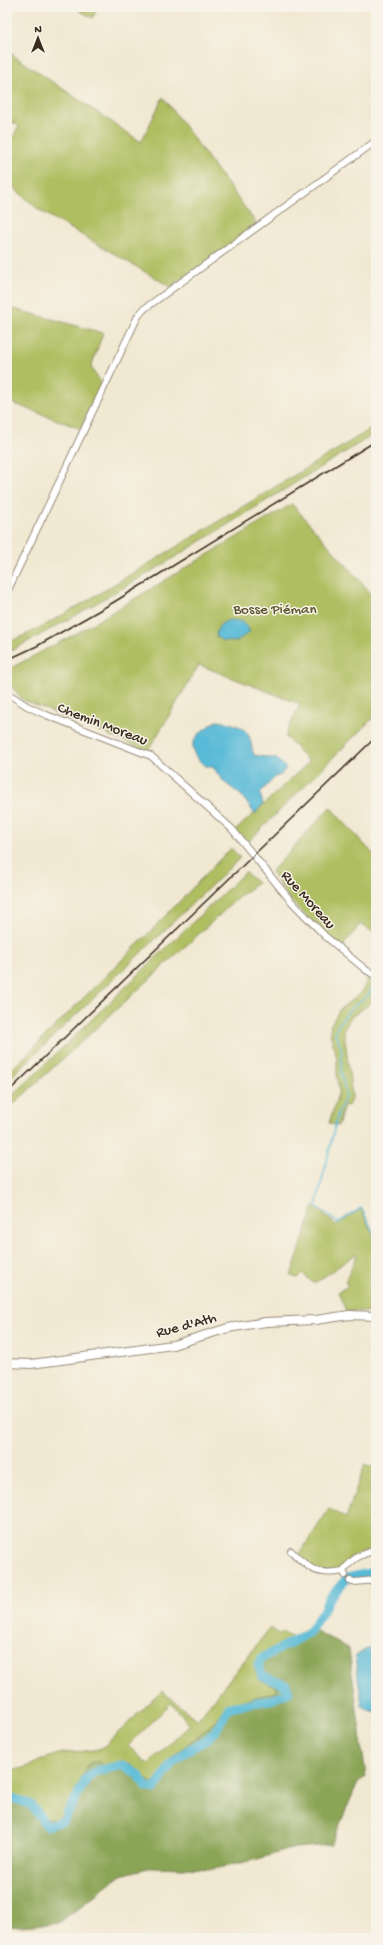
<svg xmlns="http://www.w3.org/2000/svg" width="383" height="1945" font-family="'Gochi Hand',sans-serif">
<rect width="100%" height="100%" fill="#f7f3e8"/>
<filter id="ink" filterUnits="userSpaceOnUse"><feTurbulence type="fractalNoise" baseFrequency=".025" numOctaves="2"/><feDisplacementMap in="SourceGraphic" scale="8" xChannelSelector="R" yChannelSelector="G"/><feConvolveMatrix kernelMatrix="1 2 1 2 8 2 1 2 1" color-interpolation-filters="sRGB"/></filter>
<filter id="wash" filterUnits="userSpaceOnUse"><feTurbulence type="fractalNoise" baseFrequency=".012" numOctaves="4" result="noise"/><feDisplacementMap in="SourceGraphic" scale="16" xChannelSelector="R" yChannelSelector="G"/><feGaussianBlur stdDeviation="0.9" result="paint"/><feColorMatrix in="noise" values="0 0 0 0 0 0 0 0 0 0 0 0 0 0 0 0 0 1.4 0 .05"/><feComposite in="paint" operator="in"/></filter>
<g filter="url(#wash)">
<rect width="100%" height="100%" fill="#f1e8d1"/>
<g fill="#afbe61" stroke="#757440" fill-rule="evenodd">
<path d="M 73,7 L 97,7 L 93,18 Z"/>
<path d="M 7,51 L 141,142 L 163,97 L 257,224 L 171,287 L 39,210 L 7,182 L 7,148 L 19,126 L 7,119 Z"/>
<path d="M 7,307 L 103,333 L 91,367 L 102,385 L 81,429 L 7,401 Z"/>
<path d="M 376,426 L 376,433 L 159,567 L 64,622 L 7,653 L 7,643 L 38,629 L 85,602 Z"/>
<path d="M 292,504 L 376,599 L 376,715 L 245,845 L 234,832 L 309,762 L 285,736 L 300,704 L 199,665 L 148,751 L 23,700 L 7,681 L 7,670 L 79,632 Z"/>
<path d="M 330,807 L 376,857 L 376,934 L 360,924 L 340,950 L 290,900 L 271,872 Z"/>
<path d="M 231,848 L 240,858 L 7,1081 L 7,1074 L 148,934 Z"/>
<path d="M 245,872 L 257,883 L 240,896 L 7,1110 L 7,1101 Z"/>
<path d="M 367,979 L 376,983 L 376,995 L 372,1002 L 350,1018 L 344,1030 L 352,1097 L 348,1106 L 344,1105 L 338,1126 L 329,1123 L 339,1091 L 337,1078 L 337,1058 L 330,1032 L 331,1024 L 340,1009 L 363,991 Z"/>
<path d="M 314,1206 L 336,1225 L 361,1209 L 376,1240 L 376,1312 L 346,1311 L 338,1292 L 348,1286 L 345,1282 L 357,1255 L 356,1254 L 314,1284 L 303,1274 L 298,1278 L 291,1276 Z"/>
<path d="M 365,1464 L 376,1468 L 376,1547 L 350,1557 L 341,1570 L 318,1574 L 296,1559 L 329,1509 L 346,1518 Z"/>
<path d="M 270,1628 L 280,1634 L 283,1631 L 292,1638 L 304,1630 L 309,1633 L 262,1656 L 260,1680 L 276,1687 L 277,1692 L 229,1704 L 210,1726 L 170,1759 L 155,1783 L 151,1783 L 130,1764 L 123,1762 L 104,1766 L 89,1763 L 69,1808 L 57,1820 L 49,1819 L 7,1798 L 7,1770 C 24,1771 37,1761 52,1756 C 68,1750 86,1753 102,1748 L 162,1691 L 197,1720 ZM 171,1703 L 190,1724 L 148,1764 L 128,1746 Z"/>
</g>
<path fill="#8ba557" stroke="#63683a" d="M 313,1629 L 349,1649 L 366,1777 L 358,1782 L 331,1845 L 294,1848 L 258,1859 L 214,1869 L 152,1867 L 121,1875 L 59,1923 L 7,1927 L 7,1798 L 49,1819 L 57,1820 L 69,1808 L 89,1763 L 98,1761 L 104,1766 L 123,1762 L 130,1764 L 151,1783 L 155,1783 L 170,1759 L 210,1726 L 229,1704 L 277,1692 L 276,1687 C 260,1680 247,1673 262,1656 L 309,1633 Z"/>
<g fill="#59bad7" stroke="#4a727a">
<path d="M 230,620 C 241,620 245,622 250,632 L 235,642 L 222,641 L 216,636 C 217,626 221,623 230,620 Z"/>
<path d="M 217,721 C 228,722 244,725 249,736 C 252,742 251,749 254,755 L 277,759 L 286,768 L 281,775 L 275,777 L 260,793 L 263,804 L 255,814 L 241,795 L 224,782 L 213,767 C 201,768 187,750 195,739 C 200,731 209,726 217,721 Z"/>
<path d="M 376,1646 L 376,1712 L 368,1710 L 362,1705 L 355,1656 L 365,1650 Z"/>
</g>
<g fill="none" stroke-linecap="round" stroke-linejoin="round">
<g stroke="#59bad7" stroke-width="1.5">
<path d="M 374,969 L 376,964"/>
<path d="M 373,980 L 371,991 L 367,996 L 350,1009 L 337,1027 L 335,1034 L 341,1047 L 342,1060 L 341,1071 L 346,1096 L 338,1113 L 316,1206 L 338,1223 L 361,1208 L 362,1209 L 376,1238"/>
</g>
<path stroke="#59bad7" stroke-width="9" d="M 7,1796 L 31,1805 L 47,1826 L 63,1821 L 87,1778 L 96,1771 L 123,1765 L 139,1775 L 146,1787 L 155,1789 L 172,1763 L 188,1750 L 205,1741 L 216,1730 L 229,1707 L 270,1700 L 289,1692 L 286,1685 L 262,1676 L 258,1665 L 262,1658 L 308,1633 L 323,1611 L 328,1600 L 347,1578 L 376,1571"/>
</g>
</g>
<g filter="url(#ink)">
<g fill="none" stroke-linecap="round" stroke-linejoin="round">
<g stroke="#968978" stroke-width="8">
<g id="minor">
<path d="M 7,592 L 138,316 L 144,309 L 376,141"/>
<path d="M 7,693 L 27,706 L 44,714 L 151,756 L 232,829 L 290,900 L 325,936 L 366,970 L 376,976"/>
<path d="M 291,1551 C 309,1569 317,1576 343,1571"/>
<path d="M 345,1575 L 343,1571 C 354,1557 360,1555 376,1550"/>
<path d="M 350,1581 L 354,1582 L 376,1580"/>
</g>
</g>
<g stroke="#968978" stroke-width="10">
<path id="tertiary" d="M 7,1363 L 31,1364 L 173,1345 L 228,1328 L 266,1322 L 316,1320 L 349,1315 L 376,1316"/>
</g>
<use href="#minor" stroke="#fff" stroke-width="6"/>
<use href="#tertiary" stroke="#fff" stroke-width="8"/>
<g stroke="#3b2a1e" stroke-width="1.5">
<path d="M 7,660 L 37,646 L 114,602 L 376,441"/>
<path d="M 7,1093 L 376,737"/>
</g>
</g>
</g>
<g text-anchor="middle" stroke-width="3" stroke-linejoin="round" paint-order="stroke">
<g font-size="15" fill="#5e5632" stroke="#f7f3e8">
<text x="275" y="613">Bosse Piéman</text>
</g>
<g font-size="15" fill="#3b2a1e" stroke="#f7f3e8">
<text transform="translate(103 723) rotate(21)" y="5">Chemin Moreau</text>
<text transform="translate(309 899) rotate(48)" y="5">Rue Moreau</text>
<text transform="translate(186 1324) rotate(-15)" y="5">Rue d'Ath</text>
</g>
</g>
<rect width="383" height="1945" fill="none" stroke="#f7f3e8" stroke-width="24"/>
<g transform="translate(38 38)" stroke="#f7f3e8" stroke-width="3" paint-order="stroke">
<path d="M0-3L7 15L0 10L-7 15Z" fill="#3b2a1e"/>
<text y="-6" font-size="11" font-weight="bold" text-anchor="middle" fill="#3b2a1e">N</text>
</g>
</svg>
